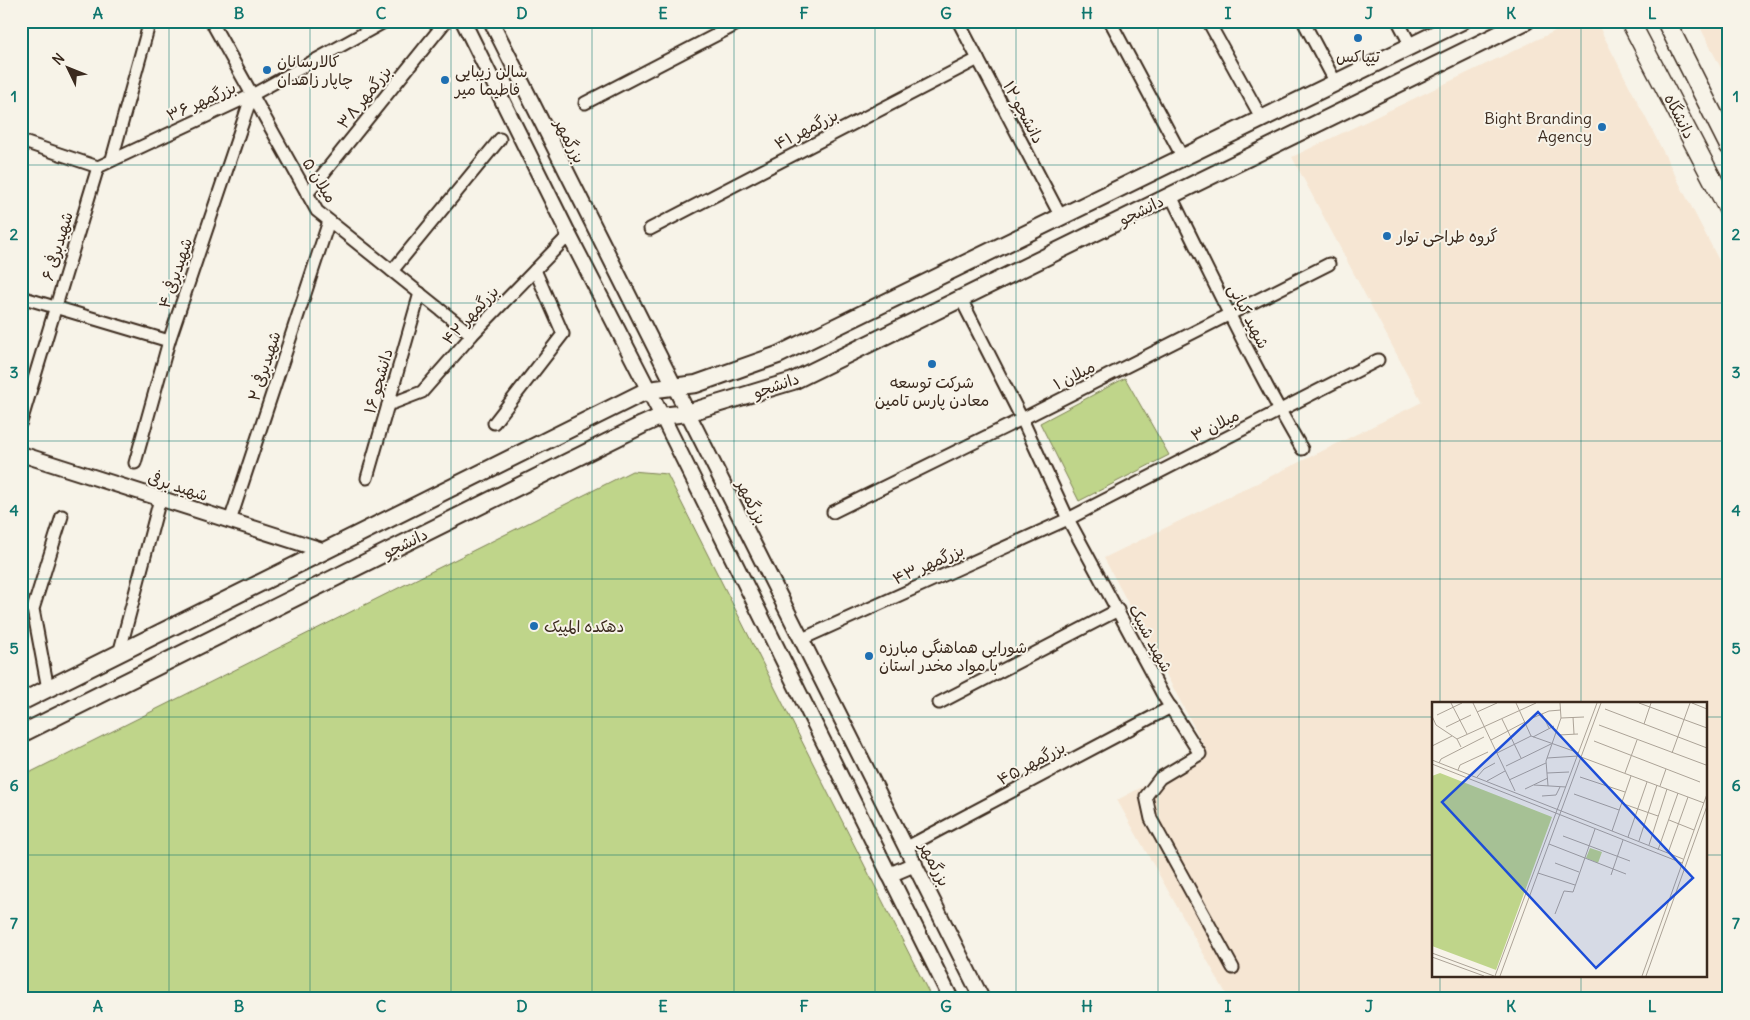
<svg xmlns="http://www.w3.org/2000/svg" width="1750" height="1020" font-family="Delius,'Playpen Sans Arabic',sans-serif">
<rect width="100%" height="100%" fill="#f7f3e8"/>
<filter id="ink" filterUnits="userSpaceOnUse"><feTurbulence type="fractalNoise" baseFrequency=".02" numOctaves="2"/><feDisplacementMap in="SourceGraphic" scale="10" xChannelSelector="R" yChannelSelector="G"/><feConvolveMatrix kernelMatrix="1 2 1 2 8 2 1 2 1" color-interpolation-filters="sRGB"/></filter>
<g filter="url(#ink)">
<g fill="#f6e6d3" fill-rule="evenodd">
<path d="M 1576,21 L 1596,21 L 1729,280 L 1729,999 L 1229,999 L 1117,800 L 1208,753 L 1104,558 L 1422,402 L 1292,157 ZM 1434,704 L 1706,704 L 1706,976 L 1434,976 Z"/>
<path d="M 1697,21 L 1729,21 L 1729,84 Z"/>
</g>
<g fill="#bfd58a" stroke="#7d8054">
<path d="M 1125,378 L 1169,455 L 1079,501 L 1040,423 Z"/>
<path d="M 632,471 L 667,474 L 932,999 L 21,999 L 21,777 Z"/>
</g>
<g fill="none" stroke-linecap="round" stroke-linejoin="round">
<g stroke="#3b2a1e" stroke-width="15">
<g id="minor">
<path d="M 211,21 L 317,211 L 472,335"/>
<path d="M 958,21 L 1061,217"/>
<path d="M 1110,21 L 1183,158"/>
<path d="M 1208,21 L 1262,119"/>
<path d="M 1303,21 L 1336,83"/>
<path d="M 1398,21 L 1411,46"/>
<path d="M 585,103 L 743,21"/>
<path d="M 21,141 L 98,167 L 252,95 L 386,21"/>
<path d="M 112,159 L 150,21"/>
<path d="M 307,194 L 446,21"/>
<path d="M 1171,196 C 1213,281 1254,367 1302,449"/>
<path d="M 650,229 L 978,59"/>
<path d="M 392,271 L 500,139"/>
<path d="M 21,297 L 169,341"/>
<path d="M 961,299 L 1022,419 L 1068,519 L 1164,697 L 1200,754 L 1160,778 L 1146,796 L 1151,819 L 1233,968"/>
<path d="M 388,405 L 422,392 L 472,335 L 569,235"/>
<path d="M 21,422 L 98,167"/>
<path d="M 494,423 L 563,334 L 535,270"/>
<path d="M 135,463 L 169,341 L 252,95"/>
<path d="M 367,478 L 420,293"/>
<path d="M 833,512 L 1022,419 L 1329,264"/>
<path d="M 230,521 L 329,221"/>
<path d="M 802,639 L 1068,519 L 1378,360"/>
<path d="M 119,654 L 160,499"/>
<path d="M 48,689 L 33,609 L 62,516"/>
<path d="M 939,703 L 1118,610"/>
<path d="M 907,847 L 1171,707"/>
</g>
</g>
<g stroke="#3b2a1e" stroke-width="18">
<g id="tertiary">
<path d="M 463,21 L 569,235 L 662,416 L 951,999"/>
<path d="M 491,21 L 982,999"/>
<path d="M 21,454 L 325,551"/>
<path d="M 889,875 L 915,864"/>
</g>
</g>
<g stroke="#3b2a1e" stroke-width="20">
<g id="secondary">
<path d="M 21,702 L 648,390 L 696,384 L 778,355 L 1462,21"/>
<path d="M 21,734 L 642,425 L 662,416 L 687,413 L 793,381 L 1526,21"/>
</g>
</g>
<g stroke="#3b2a1e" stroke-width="21">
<g id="primary">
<path d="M 1630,21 L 1729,211"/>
<path d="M 1666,21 L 1729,146"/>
</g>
</g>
<use href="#minor" stroke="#f7f3e8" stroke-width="11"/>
<use href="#tertiary" stroke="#f7f3e8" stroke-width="14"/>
<use href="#secondary" stroke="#f7f3e8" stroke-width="16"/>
<use href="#primary" stroke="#f7f3e8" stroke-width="18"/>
</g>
</g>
<path fill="none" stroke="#0f766e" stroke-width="1" stroke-opacity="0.55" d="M 169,21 L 169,999M 310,21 L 310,999M 451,21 L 451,999M 592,21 L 592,999M 734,21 L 734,999M 875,21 L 875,999M 1016,21 L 1016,999M 1158,21 L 1158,999M 1299,21 L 1299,999M 1440,21 L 1440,704M 1581,21 L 1581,704M 21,165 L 1729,165M 21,303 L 1729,303M 21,441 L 1729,441M 21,579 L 1729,579M 21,717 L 1434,717M 1706,717 L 1729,717M 21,855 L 1434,855M 1706,855 L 1729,855M 1440,976 L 1440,999M 1581,976 L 1581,999"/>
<g fill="#1f6fb2" stroke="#f7f3e8" stroke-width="2">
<circle cx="1358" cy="38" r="5"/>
<circle cx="267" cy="70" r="5"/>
<circle cx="445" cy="80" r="5"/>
<circle cx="1602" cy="127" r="5"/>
<circle cx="1387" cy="236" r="5"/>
<circle cx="932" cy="364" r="5"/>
<circle cx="534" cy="626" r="5"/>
<circle cx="869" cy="656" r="5"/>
</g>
<g text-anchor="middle" stroke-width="4" stroke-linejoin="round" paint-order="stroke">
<g font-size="16" fill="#3b2a1e" stroke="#f7f3e8" text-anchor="start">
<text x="1358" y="62" text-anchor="middle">تیپاکس</text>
<text x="277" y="67">کالارسانان<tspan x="277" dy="18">چاپار زاهدان</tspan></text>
<text x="455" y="77">سالن زیبایی<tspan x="455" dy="18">فاطیما میر</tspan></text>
<text x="1592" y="124" text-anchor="end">Bight Branding<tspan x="1592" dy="18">Agency</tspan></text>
<text x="1397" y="242">گروه طراحی توار</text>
<text x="932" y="388" text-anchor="middle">شرکت توسعه<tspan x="932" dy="18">معادن پارس تامین</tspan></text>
<text x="544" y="632">دهکده المپیک</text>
<text x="879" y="653">شورایی هماهنگی مبارزه<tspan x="879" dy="18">با مواد مخدر استان</tspan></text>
</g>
<g font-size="16" fill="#3b2a1e" stroke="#f7f3e8">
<text transform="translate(364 97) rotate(-51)" y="6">بزرگمهر ۳۸</text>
<text transform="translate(201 101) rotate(-24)" y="6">بزرگمهر ۳۶</text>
<text transform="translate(1024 112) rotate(62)" y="6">دانشجو ۱۲</text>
<text transform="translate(1680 116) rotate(63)" y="6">دانشگاه</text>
<text transform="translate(806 129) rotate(-27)" y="6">بزرگمهر ۴۱</text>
<text transform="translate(570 141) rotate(63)" y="6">بزرگمهر</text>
<text transform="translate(320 180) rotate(58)" y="6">میلان ۵</text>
<text transform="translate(1141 210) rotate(-26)" y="6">دانشجو</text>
<text transform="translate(57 246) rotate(-73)" y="6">شهیدبرفی ۶</text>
<text transform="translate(175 273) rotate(-71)" y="6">شهیدبرفی ۴</text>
<text transform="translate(470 315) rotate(-47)" y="6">بزرگمهر ۴۲</text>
<text transform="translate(1249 316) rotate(63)" y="6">شهید کیانی</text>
<text transform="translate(264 366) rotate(-72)" y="6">شهیدبرفی ۲</text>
<text transform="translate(1074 375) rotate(-27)" y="6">میلان ۱</text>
<text transform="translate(378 381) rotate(-74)" y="6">دانشجو ۱۶</text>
<text transform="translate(776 385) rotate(-19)" y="6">دانشجو</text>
<text transform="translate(1215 425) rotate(-27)" y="6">میلان ۳</text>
<text transform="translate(178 486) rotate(18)" y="6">شهید برفی</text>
<text transform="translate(752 502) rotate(63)" y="6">بزرگمهر</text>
<text transform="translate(405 543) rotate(-26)" y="6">دانشجو</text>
<text transform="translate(928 564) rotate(-24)" y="6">بزرگمهر ۴۳</text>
<text transform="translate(1151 638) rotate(62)" y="6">شهید شیبک</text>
<text transform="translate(1031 763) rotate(-28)" y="6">بزرگمهر ۴۵</text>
<text transform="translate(935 864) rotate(63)" y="6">بزرگمهر</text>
</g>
</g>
<g transform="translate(1432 702)">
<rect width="275" height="275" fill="#f7f3e8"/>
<path d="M 8,71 L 120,115 L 64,268 L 0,244 L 0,74 ZM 158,146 L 170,150 L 166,161 L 154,156 Z" fill="#bfd58a"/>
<path fill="none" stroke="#aca397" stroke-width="1" d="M 19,1 L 35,32M 41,1 L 83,89M 84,1 L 99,34 L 147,51M 207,1 L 275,26M 260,1 L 275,7M 173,7 L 275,46M 45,10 L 65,1M 110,12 L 117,26M 5,13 L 30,1M 0,14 L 4,23 L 25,37 L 29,45M 141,15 L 142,32M 129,16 L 152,15M 70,17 L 89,56M 98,17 L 117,9 L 129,8M 212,22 L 219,1M 167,23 L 274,63M 14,25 L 39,13M 127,33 L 146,32M 101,35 L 122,24M 25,37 L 104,1M 59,38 L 93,20M 162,39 L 268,80M 0,44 L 20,34M 65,51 L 99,34M 240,51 L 258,1M 149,55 L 272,101M 115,56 L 146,54M 0,58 L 251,157M 7,61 L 9,57 L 52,35M 0,62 L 250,161M 74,64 L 119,42M 26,68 L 28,63 L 56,50M 115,71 L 137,70M 193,71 L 205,38M 45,75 L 52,67 L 63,61M 148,75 L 193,90M 77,78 L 114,61M 55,79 L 73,69M 102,83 L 134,85M 116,84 L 114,59 L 129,16 L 128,1M 228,84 L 234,67M 93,87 L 116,76M 142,92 L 187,108M 110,94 L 124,93 L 128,85M 189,101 L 226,114M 237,118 L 262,128M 180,129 L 199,74M 131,134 L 198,159M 196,135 L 215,80M 207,139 L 225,83M 117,142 L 194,172M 217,143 L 235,87M 226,148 L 246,91M 236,151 L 256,95M 123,161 L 147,170M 106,171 L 143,183M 179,173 L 191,138M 123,212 L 132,189 L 141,190 L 163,127M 0,251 L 62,274M 0,255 L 52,274M 63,274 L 165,1M 68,274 L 169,1M 210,274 L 275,92M 214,274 L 275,104"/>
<path fill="#1d4ed8" fill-opacity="0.15" stroke="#1d4ed8" stroke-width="2.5" d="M 106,10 L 261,176 L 164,266 L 10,100 Z"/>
<rect width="275" height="275" fill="none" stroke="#3b2a1e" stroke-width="2.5"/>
</g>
<rect width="1750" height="1020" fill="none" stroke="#f7f3e8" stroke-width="55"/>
<g transform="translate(68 68) rotate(313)" stroke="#f7f3e8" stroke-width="4" paint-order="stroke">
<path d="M0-4L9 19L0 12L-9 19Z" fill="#3b2a1e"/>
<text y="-8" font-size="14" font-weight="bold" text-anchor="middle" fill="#3b2a1e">N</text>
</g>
<rect x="28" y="28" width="1694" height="964" fill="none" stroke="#0f766e" stroke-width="2"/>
<g font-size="16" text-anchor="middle" font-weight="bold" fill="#0f766e">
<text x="98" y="19">A</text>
<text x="239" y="19">B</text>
<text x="381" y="19">C</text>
<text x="522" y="19">D</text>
<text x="663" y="19">E</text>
<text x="804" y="19">F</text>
<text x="946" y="19">G</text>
<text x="1087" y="19">H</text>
<text x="1228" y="19">I</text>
<text x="1369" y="19">J</text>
<text x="1511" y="19">K</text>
<text x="1652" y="19">L</text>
<text x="14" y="102">1</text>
<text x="1736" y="102">1</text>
<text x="14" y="240">2</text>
<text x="1736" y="240">2</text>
<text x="14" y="378">3</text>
<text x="1736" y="378">3</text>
<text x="14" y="516">4</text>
<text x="1736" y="516">4</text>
<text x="14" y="654">5</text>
<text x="1736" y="654">5</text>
<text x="14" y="791">6</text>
<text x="1736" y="791">6</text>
<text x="14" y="929">7</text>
<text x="1736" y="929">7</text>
<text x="98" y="1012">A</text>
<text x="239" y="1012">B</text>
<text x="381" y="1012">C</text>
<text x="522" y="1012">D</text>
<text x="663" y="1012">E</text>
<text x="804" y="1012">F</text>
<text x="946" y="1012">G</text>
<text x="1087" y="1012">H</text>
<text x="1228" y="1012">I</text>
<text x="1369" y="1012">J</text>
<text x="1511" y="1012">K</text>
<text x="1652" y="1012">L</text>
</g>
</svg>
